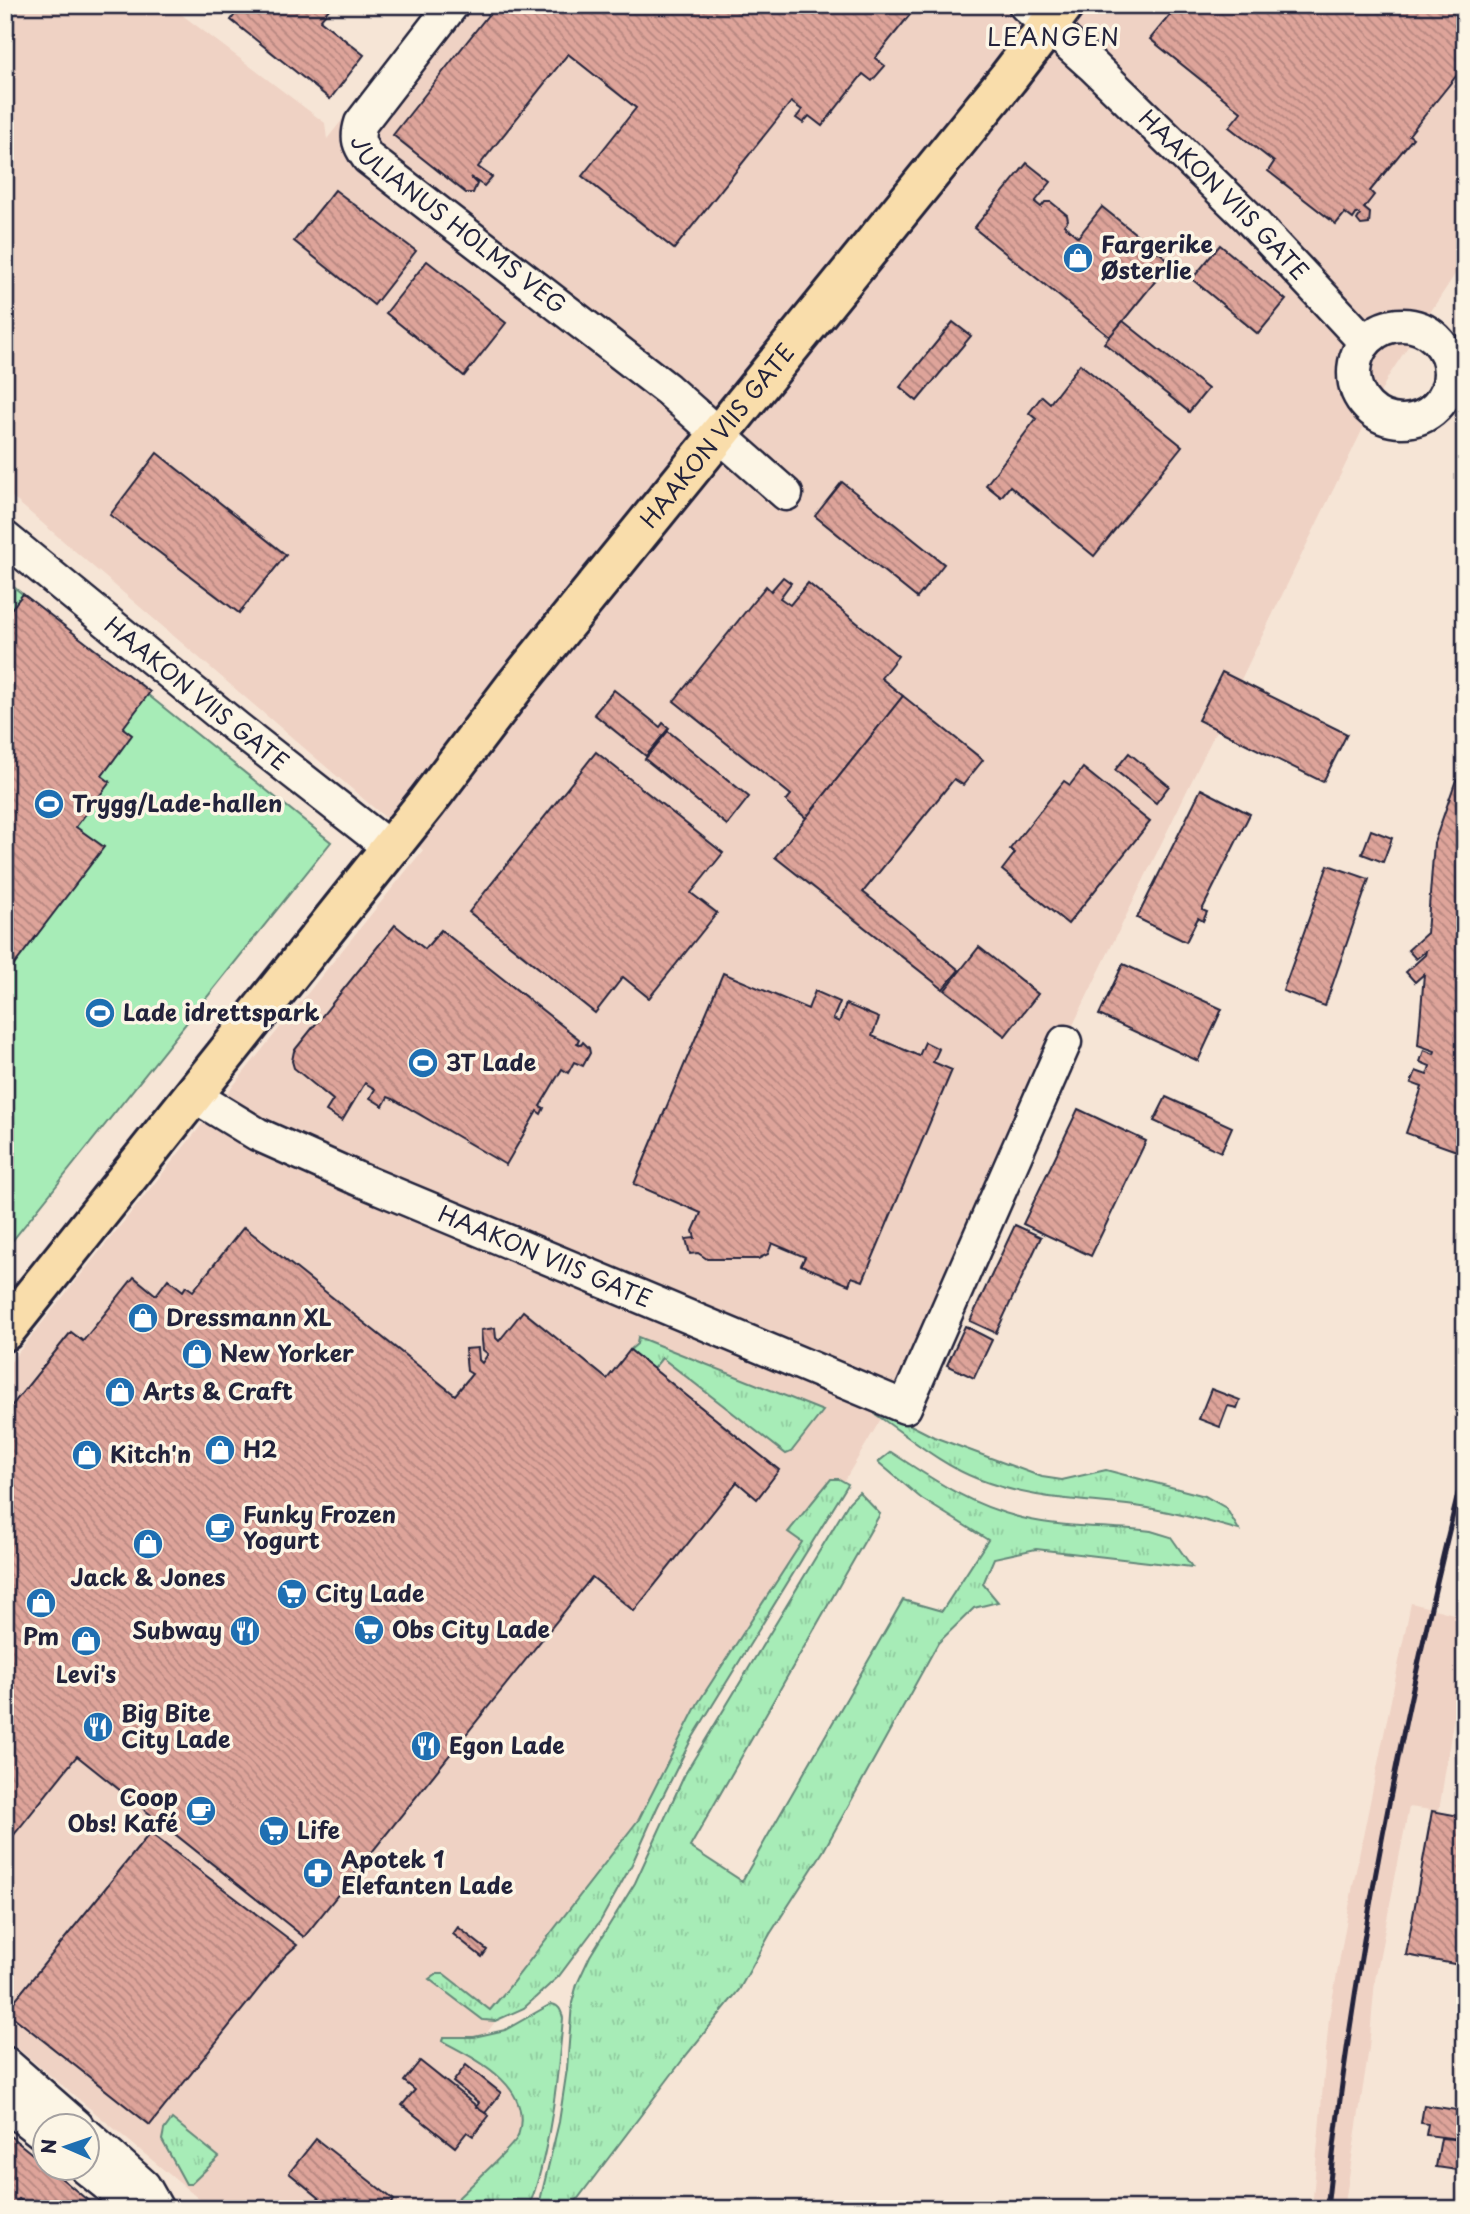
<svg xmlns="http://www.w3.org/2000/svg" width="1470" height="2214" font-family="'Playpen Sans',sans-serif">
<defs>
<pattern id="grass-tufts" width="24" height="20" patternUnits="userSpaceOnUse" patternTransform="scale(1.75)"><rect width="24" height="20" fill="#a7ecb7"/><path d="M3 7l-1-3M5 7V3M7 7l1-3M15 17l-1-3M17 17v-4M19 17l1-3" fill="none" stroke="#8fca9e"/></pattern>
<pattern id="building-back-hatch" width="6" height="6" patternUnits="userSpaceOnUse" patternTransform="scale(1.75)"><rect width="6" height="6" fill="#dea49a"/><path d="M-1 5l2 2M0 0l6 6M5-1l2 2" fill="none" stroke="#b4857f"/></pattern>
</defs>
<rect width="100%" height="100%" fill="#f6e5d6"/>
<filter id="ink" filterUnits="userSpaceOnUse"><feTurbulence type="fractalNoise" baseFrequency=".0143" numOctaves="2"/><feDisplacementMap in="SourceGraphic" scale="14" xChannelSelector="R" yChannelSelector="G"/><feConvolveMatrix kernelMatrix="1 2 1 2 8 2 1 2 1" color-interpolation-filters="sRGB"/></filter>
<g filter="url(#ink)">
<g fill="#efd2c4">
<path d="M 5,5 L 169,5 L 325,123 L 327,139 L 434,5 L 1465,5 L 1465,259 L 1388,377 L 885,1412 L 639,1828 L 486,2034 L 537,2125 L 457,2209 L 211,2209 L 5,2038 L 5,1369 L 423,850 L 5,491 Z"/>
<path d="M 1411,1603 L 1465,1617 L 1465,1646 L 1439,1811 L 1409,1807 L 1375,1980 L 1369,2048 L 1344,2209 L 1312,2209 L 1329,2018 L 1353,1885 Z"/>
</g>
<g fill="url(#grass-tufts)" stroke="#648779" stroke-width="2">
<path d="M 638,1337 L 823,1411 L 791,1452 L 786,1454 L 662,1358 L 653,1369 L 630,1350 L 637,1344 Z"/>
<path d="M 875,1411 L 887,1413 L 934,1437 L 1042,1477 L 1062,1480 L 1106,1470 L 1205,1496 L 1226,1508 L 1239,1530 C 1204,1520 1171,1511 1135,1506 C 1079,1499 1032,1500 978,1479 C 941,1465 908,1436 875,1414 Z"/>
<path d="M 891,1452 C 935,1481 970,1505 1022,1518 C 1063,1528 1109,1526 1151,1531 L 1171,1537 L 1192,1567 L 1036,1549 L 994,1558 L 983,1584 L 998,1602 L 974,1608 L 938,1643 L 824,1850 L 770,1934 L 739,1990 L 684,2058 L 570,2209 L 538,2209 L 559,2122 L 567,2069 L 572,2003 L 577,1984 L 590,1956 L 635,1883 L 685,1774 L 849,1502 L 859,1492 L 880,1514 L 690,1847 L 742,1881 L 903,1600 L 942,1611 L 988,1540 L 922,1499 L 878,1462 Z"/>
<path d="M 831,1479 L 839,1479 L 848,1484 L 690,1742 L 657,1808 L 632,1864 L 601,1920 L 559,1976 L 524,2008 L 495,2021 L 483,2020 L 429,1979 L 436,1974 L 444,1974 L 490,2010 L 506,1991 L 639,1819 L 698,1703 L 802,1542 L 788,1532 Z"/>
<path d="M 551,2004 C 559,2005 561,2010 563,2018 C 558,2075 550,2155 528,2209 L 446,2209 C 456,2200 515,2145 518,2136 C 534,2087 478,2060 442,2041 L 443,2037 L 474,2037 L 505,2030 Z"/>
<path d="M 172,2119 L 219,2157 L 191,2184 L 186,2184 L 162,2140 L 164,2130 Z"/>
</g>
<path fill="#a7ecb7" stroke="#648779" stroke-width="2" d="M 5,580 L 331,842 L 5,1250 Z"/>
<g fill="url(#building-back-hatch)" stroke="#22223b" stroke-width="2">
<path d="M 242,5 L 301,5 L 306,9 L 309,5 L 326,5 L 330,8 L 320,20 L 364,55 L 330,99 L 231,20 Z"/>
<path d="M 496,5 L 915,5 L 917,6 L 875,58 L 885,66 L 872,81 L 863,74 L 822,126 L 809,116 L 803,123 L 796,118 L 802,110 L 791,102 L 674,249 L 582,176 L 636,108 L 568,54 L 478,167 L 492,177 L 484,186 L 470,177 L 477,184 L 473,193 L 466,193 L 393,135 Z"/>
<path d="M 1178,5 L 1465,5 L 1465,65 L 1409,135 L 1413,138 L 1370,191 L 1374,195 L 1364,208 L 1370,213 L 1369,224 L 1361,225 L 1357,220 L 1360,215 L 1357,213 L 1353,219 L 1345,213 L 1336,224 L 1268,171 L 1274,162 L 1229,127 L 1241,112 L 1150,39 Z"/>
<path d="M 1027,163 L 1051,182 L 1035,202 L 1041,207 L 1045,202 L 1051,202 L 1067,215 L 1068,220 L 1064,225 L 1078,237 L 1102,207 L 1171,262 L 1110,337 L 974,228 Z"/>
<path d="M 335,190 L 416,251 L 374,305 L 294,241 Z"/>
<path d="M 1220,245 L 1286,300 L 1258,334 L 1192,279 Z"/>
<path d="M 427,261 L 506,323 L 464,376 L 386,313 Z"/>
<path d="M 1123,321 L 1208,389 L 1189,412 L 1104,343 Z"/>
<path d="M 953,322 L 971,336 L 917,401 L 900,387 Z"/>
<path d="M 1080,364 L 1182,446 L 1094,556 L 1010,486 L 1001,497 L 986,485 L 1036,419 L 1029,413 L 1042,396 L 1050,403 Z"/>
<path d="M 157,453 L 286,555 L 239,613 L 110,515 Z"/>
<path d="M 842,482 L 944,564 L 917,598 L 815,516 Z"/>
<path d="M 783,577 L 791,583 L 780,598 L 790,605 L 808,583 L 898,656 L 881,678 L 903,696 L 806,818 L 786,801 L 791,795 L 674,701 L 766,586 L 771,591 Z"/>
<path d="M 23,594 L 150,692 L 123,728 L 132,735 L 102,776 L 110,782 L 76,827 L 104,847 L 5,977 L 5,617 Z"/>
<path d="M 1222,672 L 1347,734 L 1323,782 L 1198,720 Z"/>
<path d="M 614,690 L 660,727 L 663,723 L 669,728 L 646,756 L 594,714 Z"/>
<path d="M 903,696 L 983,760 L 963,785 L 954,779 L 863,892 L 959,970 L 943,989 L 775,857 Z"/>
<path d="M 668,731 L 749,797 L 727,825 L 645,759 Z"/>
<path d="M 596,752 L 723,853 L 691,893 L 717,913 L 649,998 L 623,977 L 595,1013 L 469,912 Z"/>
<path d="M 1129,753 L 1169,786 L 1156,803 L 1115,770 Z"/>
<path d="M 1083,768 L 1150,822 L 1068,924 L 1002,870 L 1015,853 L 1010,849 L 1064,781 L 1070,785 Z"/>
<path d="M 1456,780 L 1465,783 L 1465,1154 L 1406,1133 L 1422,1087 L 1411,1083 L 1416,1071 L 1427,1075 L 1430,1066 L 1420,1062 L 1424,1050 L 1434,1054 L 1435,1051 L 1418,1045 L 1424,974 L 1415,982 L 1406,972 L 1425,955 L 1426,951 L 1416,959 L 1408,950 L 1427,933 L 1434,843 Z"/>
<path d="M 1201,789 L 1250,814 L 1202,910 L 1207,912 L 1203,921 L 1198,918 L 1186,942 L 1137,918 Z"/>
<path d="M 1371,830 L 1392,838 L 1383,862 L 1362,854 Z"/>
<path d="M 1328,865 L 1369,879 L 1325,1006 L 1283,991 Z"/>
<path d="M 395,925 L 425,949 L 441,930 L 579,1039 L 577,1043 L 581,1045 L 583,1042 L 589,1048 L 590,1053 L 583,1066 L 574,1062 L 568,1073 L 562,1069 L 540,1106 L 544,1108 L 541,1114 L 537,1111 L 506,1165 L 393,1099 L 388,1097 L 383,1106 L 370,1098 L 375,1089 L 365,1083 L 342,1121 L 326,1111 L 333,1100 L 294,1068 L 292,1061 L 294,1051 Z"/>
<path d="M 979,947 L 1038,994 L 1005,1036 L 945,990 Z"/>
<path d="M 1123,964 L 1222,1009 L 1198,1061 L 1099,1015 Z"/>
<path d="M 723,973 L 808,1009 L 815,991 L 840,1002 L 833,1019 L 839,1022 L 846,1004 L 879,1018 L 872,1036 L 919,1056 L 925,1042 L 939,1049 L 933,1062 L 952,1070 L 863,1281 L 852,1277 L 849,1285 L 801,1265 L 805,1257 L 772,1243 L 768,1254 L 758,1259 L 707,1259 L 698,1253 L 690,1254 L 686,1239 L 695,1238 L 693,1231 L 701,1213 L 634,1184 Z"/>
<path d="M 1166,1097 L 1232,1127 L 1221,1152 L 1154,1121 Z"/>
<path d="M 1078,1109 L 1146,1141 L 1091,1256 L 1023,1224 Z"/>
<path d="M 1015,1225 L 1041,1237 L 996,1333 L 970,1321 Z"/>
<path d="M 244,1227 L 455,1395 L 472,1374 L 467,1371 L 465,1349 L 478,1348 L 479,1360 L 482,1363 L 488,1354 L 483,1350 L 481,1330 L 495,1328 L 496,1338 L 499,1341 L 523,1311 L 607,1379 L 630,1350 L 779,1470 L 757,1499 L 737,1482 L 634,1611 L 592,1577 L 304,1937 L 77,1756 L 5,1846 L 5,1414 L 71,1332 L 83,1341 L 134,1277 L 156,1295 L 168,1279 L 183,1291 L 186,1286 L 193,1291 Z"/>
<path d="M 965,1326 L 992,1340 L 974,1378 L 947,1365 Z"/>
<path d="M 1211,1389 L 1240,1400 L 1237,1408 L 1228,1406 L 1220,1427 L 1199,1419 Z"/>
<path d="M 1432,1811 L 1465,1817 L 1465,1966 L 1406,1955 Z"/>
<path d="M 150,1833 L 297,1945 L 285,1956 L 150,2125 L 6,2011 Z"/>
<path d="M 458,1927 L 487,1950 L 482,1957 L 453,1934 Z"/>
<path d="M 420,2061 L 489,2116 L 473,2136 L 467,2132 L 455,2147 L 402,2105 L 415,2090 L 404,2081 Z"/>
<path d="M 466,2065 L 501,2093 L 485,2113 L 476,2107 L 479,2103 L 453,2082 Z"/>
<path d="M 1424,2105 L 1463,2111 L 1459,2139 L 1426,2135 L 1428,2124 L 1421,2123 Z"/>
<path d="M 5,2132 L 46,2165 L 46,2168 L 49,2168 L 98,2209 L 31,2209 L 19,2199 L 14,2205 L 5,2198 Z"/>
<path d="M 1441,2138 L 1465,2140 L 1465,2171 L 1436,2167 Z"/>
<path d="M 316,2139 L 394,2200 L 388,2209 L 333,2209 L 289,2173 Z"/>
</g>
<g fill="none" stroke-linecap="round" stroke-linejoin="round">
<g stroke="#22223b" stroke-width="37">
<g id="minor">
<path id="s1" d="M 452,5 L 361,123 C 356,139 359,145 368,158 L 667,389 L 786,494"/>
<path id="s2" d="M 1025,5 L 1093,66 L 1248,217 L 1365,342"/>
<circle cx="1402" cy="373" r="48"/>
<path id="s3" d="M 5,538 L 237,728 L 390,848"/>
<path id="s4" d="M 193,1095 L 257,1134 L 356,1178 L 905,1407 L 1065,1042"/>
<path d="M 5,2063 L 77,2126"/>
<path d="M 5,2104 L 46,2136"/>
<path d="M 88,2136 L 144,2186 L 157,2209"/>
<path d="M 86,2168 L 137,2209"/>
</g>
</g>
<g stroke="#22223b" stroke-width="44">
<g id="major">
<path id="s5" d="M 5,1331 L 427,802 L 515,686 L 1008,78 L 1064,5"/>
</g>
</g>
<use href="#minor" stroke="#fcf5e5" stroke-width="32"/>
<use href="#major" stroke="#f9ddab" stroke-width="38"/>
<path stroke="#22223b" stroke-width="5" d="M 1327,2209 C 1353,1958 1404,1710 1465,1466"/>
</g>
</g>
<defs>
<g id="shop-disc" transform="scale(1.575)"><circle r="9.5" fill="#1f6fb2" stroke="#fcf5e5"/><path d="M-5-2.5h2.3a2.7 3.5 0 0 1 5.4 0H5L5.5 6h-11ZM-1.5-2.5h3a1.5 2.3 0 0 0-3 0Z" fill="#fff"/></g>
<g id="stadium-disc" transform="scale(1.575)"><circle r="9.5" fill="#1f6fb2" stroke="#fcf5e5"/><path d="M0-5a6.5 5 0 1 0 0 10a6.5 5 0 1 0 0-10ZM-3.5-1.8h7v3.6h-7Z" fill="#fff"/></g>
<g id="cafe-disc" transform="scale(1.575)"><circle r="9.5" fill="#1f6fb2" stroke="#fcf5e5"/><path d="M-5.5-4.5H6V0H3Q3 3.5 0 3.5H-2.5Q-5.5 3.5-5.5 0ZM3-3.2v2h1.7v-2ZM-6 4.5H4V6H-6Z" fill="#fff"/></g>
<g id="supermarket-disc" transform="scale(1.575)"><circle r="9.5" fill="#1f6fb2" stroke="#fcf5e5"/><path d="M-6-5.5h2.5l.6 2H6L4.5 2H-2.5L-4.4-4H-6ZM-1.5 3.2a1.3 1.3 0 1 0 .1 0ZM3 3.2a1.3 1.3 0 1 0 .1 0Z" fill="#fff"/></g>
<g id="restaurant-disc" transform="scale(1.575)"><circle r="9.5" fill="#1f6fb2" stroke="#fcf5e5"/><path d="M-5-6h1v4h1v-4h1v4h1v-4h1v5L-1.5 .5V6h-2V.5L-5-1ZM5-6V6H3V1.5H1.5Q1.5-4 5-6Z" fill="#fff"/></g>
<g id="pharmacy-disc" transform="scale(1.575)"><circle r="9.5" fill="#1f6fb2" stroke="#fcf5e5"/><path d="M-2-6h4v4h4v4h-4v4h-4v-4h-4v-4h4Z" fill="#fff"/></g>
</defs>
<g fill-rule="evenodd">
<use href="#shop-disc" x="1078" y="258"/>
<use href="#stadium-disc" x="49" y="804"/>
<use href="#stadium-disc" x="100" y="1013"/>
<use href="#stadium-disc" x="423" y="1063"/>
<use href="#shop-disc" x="143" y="1318"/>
<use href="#shop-disc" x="197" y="1354"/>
<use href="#shop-disc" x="120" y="1392"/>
<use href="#shop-disc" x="220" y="1450"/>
<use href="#shop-disc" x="87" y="1455"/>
<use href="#cafe-disc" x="220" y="1528"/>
<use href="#shop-disc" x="148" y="1544"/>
<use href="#supermarket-disc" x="292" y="1594"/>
<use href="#shop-disc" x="41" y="1603"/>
<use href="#supermarket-disc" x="369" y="1630"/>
<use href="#restaurant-disc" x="245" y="1631"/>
<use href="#shop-disc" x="86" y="1641"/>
<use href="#restaurant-disc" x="98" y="1727"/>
<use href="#restaurant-disc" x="426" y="1746"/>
<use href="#cafe-disc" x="201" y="1811"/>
<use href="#supermarket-disc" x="274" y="1831"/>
<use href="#pharmacy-disc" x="318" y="1873"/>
</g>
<g text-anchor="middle" stroke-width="7" stroke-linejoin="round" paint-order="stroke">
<g font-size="23" fill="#22223b" stroke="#fcf5e5">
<text dy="8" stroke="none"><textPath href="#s2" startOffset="275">HAAKON VIIS GATE</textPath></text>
<text dy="8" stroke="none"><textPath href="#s1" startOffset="298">JULIANUS HOLMS VEG</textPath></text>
<text dy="8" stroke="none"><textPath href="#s5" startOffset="1144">HAAKON VIIS GATE</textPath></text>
<text dy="8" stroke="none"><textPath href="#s3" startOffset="247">HAAKON VIIS GATE</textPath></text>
<text dy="8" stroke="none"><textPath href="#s4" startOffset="388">HAAKON VIIS GATE</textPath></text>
</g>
<g font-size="23" font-weight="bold" fill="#22223b" stroke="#fcf5e5" text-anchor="start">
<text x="1101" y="253">Fargerike<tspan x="1101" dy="26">Østerlie</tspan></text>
<text x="72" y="812">Trygg/Lade-hallen</text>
<text x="123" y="1021">Lade idrettspark</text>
<text x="446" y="1071">3T Lade</text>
<text x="166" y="1326">Dressmann XL</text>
<text x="220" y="1362">New Yorker</text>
<text x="143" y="1400">Arts &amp; Craft</text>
<text x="243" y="1458">H2</text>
<text x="110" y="1463">Kitch'n</text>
<text x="243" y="1523">Funky Frozen<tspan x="243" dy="26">Yogurt</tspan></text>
<text x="148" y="1586" text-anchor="middle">Jack &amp; Jones</text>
<text x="315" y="1602">City Lade</text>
<text x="392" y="1638">Obs City Lade</text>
<text x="222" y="1639" text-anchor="end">Subway</text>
<text x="41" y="1645" text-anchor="middle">Pm</text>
<text x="86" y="1683" text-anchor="middle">Levi's</text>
<text x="121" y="1722">Big Bite<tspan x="121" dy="26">City Lade</tspan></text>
<text x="449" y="1754">Egon Lade</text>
<text x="178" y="1806" text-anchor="end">Coop<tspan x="178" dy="26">Obs! Kafé</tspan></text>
<text x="297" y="1839">Life</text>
<text x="341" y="1868">Apotek 1<tspan x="341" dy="26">Elefanten Lade</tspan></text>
</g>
<g font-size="24" letter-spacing="2" fill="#22223b" stroke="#fcf5e5">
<text x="1054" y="46">LEANGEN</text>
</g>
</g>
<rect width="1470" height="2214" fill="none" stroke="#fcf5e5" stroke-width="28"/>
<rect x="14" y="14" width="1442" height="2186" fill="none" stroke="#22223b" stroke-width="2.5" filter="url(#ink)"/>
<g transform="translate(66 2147) rotate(272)"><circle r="33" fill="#fcf5e5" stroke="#a5a1a1" stroke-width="2"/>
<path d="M0-5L12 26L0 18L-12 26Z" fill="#1f6fb2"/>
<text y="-10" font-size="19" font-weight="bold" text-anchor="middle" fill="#22223b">N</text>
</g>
</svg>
